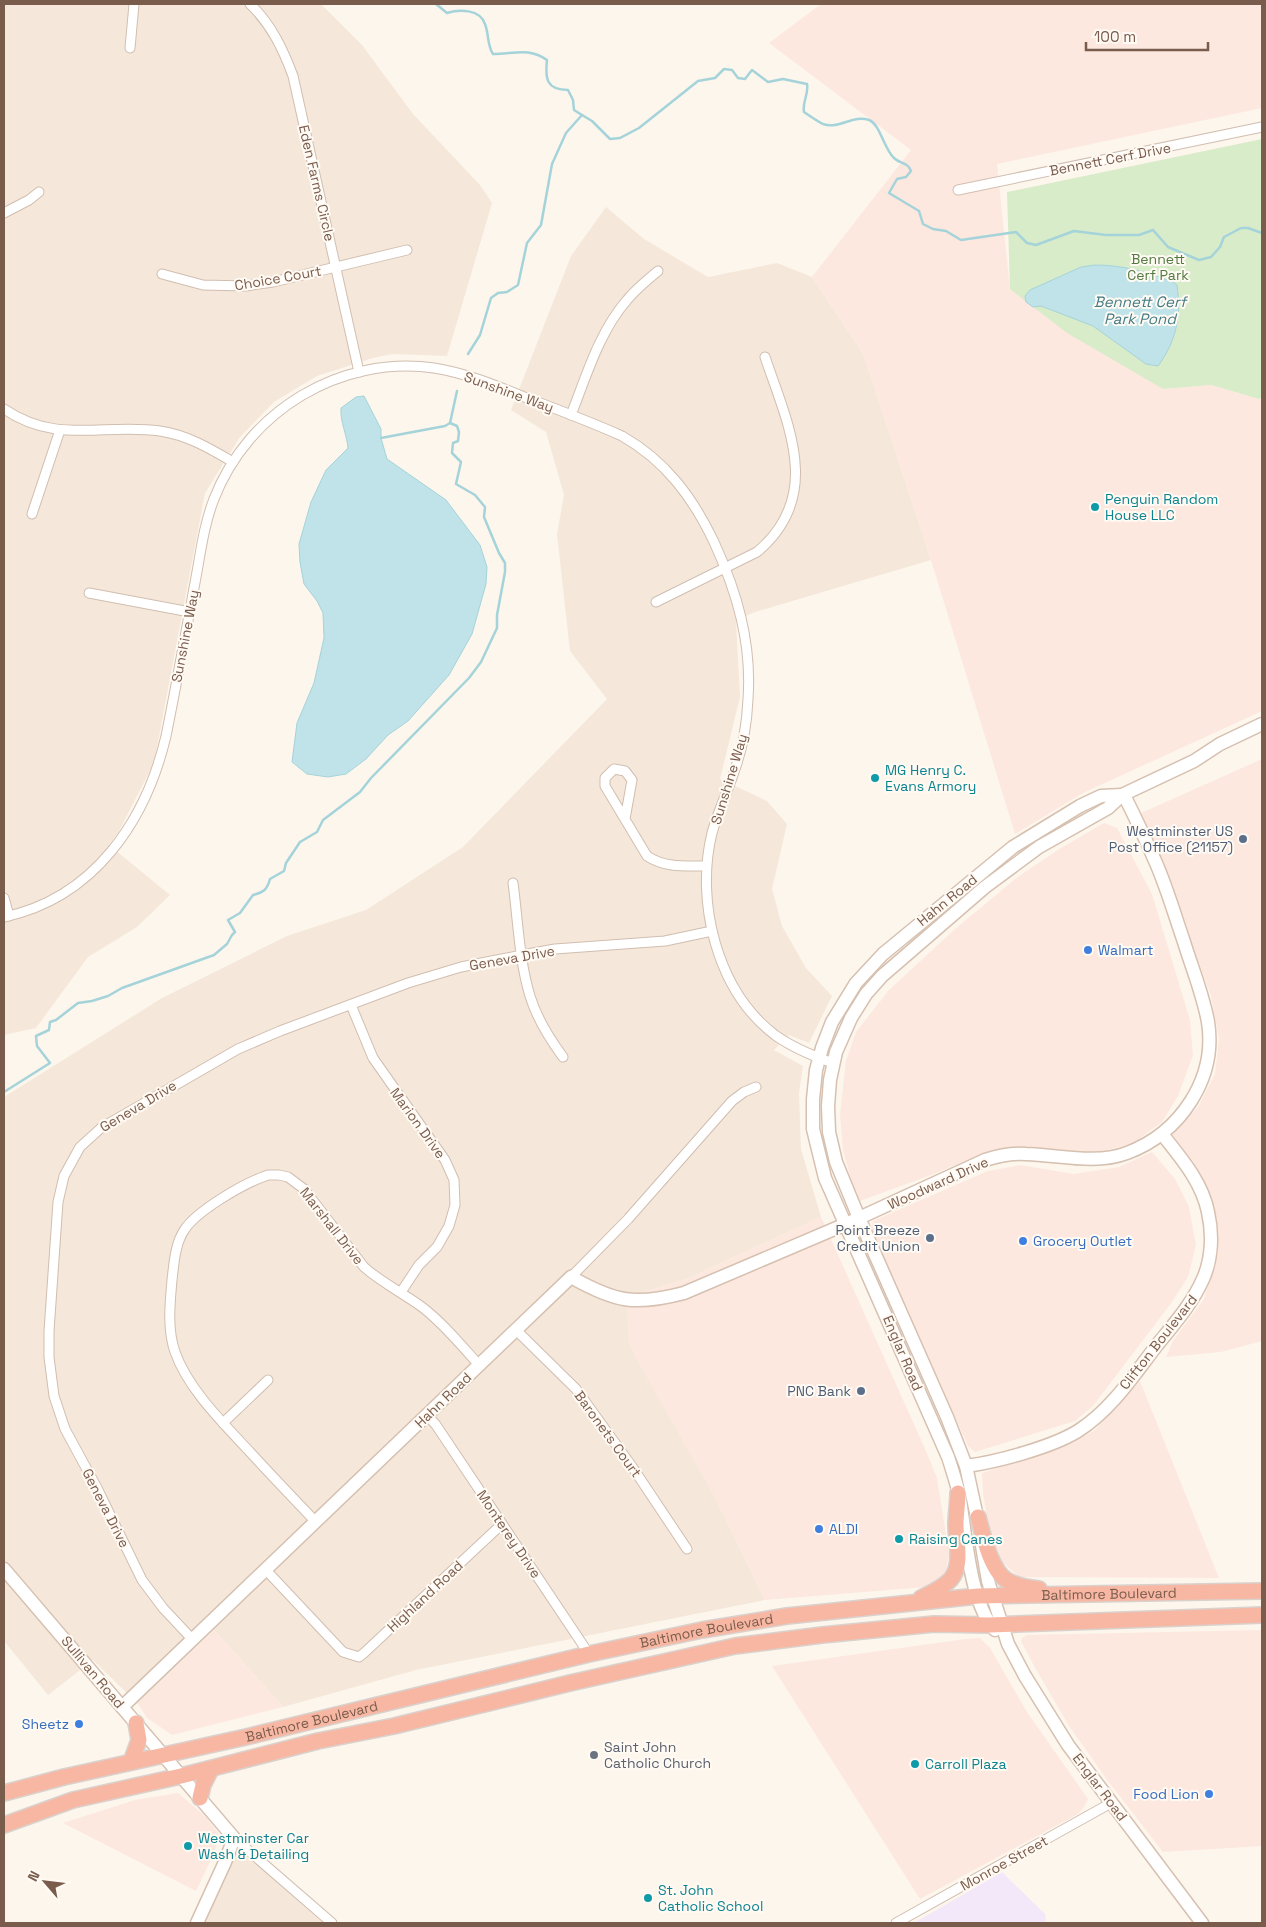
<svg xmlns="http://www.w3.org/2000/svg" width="1266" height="1927" font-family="'Space Grotesk',sans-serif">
<rect width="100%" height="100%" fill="#fdf6ec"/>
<g fill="#f5e8da">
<path d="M 4,4 L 321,4 L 362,45 L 413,114 L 480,185 L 492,203 L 447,356 L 392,354 L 373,358 L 317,376 L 274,402 L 240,437 L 205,493 L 154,763 L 119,831 L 109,845 L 170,895 L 137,927 L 88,957 L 36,1028 L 4,1035 Z"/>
<path d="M 606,207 L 644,239 L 708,277 L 777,263 L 812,277 L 864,355 L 931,560 L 755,612 L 736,620 L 740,697 L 720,779 L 767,801 L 787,824 L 772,889 L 782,926 L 806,968 L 832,996 L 809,1043 L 789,1035 L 774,1050 L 803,1066 L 799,1093 L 801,1149 L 821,1217 L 687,1279 L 627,1297 L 718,1503 L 765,1600 L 416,1670 L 283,1707 L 214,1630 L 138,1704 L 93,1660 L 48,1695 L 4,1641 L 4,1097 L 162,998 L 287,936 L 366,910 L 463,847 L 607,699 L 570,651 L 557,534 L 564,495 L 546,432 L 511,410 L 571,256 Z"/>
<path d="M 237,1849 L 331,1923 L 205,1923 Z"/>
</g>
<g fill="#fde8e0">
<path d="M 821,4 L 1262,4 L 1262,108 L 997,164 L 1010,289 L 1163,389 L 1211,385 L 1259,399 L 1262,397 L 1262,711 L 1083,793 L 1015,834 L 931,560 L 864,355 L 812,277 L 911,150 L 769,43 Z"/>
<path d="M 1262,759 L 1262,1341 L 1221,1352 L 1166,1357 L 1173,1341 L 1204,1299 L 1215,1263 L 1214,1228 L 1208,1196 L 1195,1166 L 1172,1135 L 1198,1107 L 1215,1074 L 1219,1039 L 1211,996 L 1175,897 L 1139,814 Z"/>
<path d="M 1104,823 L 1117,828 L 1152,894 L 1190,1020 L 1193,1055 L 1178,1096 L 1162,1122 L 1132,1144 L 1094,1153 L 1028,1147 L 991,1150 L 931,1175 L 857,1202 L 843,1150 L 840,1114 L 846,1061 L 856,1032 L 889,990 L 955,929 L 1019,876 L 1061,848 Z"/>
<path d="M 1152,1152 L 1175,1179 L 1189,1207 L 1196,1245 L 1188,1277 L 1172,1302 L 1093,1406 L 1075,1421 L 975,1452 L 968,1446 L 911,1318 L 871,1227 L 873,1221 L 988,1171 L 1020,1165 L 1074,1174 L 1119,1167 Z"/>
<path d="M 821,1217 L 926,1451 L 937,1478 L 949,1554 L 946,1571 L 939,1583 L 926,1587 L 765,1600 L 718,1503 L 636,1358 L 628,1340 L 627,1297 L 687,1279 Z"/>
<path d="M 1140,1381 L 1219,1578 L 1019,1577 L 993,1554 L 983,1493 L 982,1473 L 1073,1443 L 1095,1430 Z"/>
<path d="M 214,1630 L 283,1707 L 172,1735 L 147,1718 L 138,1704 Z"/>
<path d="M 1262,1630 L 1262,1846 L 1163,1852 L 1108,1781 L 1069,1726 L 1033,1664 L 1021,1641 L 1022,1638 L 1027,1635 Z"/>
<path d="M 980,1638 L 990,1648 L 1027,1712 L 1088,1799 L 1084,1807 L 1078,1814 L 1067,1820 L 920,1899 L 772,1666 L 965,1639 Z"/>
<path d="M 178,1793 L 206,1817 L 219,1834 L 215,1851 L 196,1891 L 63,1823 L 135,1800 Z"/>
</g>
<path fill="#f3e8fa" d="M 1002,1872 L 1045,1914 L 1046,1923 L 914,1923 Z"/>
<path fill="#d8ecc9" d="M 1262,139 L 1262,397 L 1259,399 L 1211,385 L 1163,389 L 1067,333 L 1010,289 L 1007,192 Z"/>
<g fill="#bfe3e8" stroke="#a5d3da">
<path d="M 1095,265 C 1123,265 1147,272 1173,282 L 1177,285 C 1181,316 1177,340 1158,366 L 1146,364 L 1093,326 L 1041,306 L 1033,307 L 1026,302 L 1025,296 L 1030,290 L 1081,267 Z"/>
<path d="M 364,396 L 381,429 L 381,438 L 387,459 L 446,500 L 480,545 L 487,567 L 486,584 L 472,634 L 449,675 L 408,721 L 388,735 L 366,759 L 346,774 L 328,777 L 307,774 L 292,762 L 297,723 L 314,683 L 324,638 L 323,613 L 317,601 L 304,584 L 300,562 L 299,544 L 311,502 L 326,470 L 348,448 C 347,435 340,422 341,408 L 356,397 Z"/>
</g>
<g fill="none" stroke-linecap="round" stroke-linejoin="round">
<g stroke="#a5d3da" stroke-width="2.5">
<path d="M 436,4 L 447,13 C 459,9 480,9 485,24 C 489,34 487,45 493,54 C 514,54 529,47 547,60 C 545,78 546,90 568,90 L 573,100 L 574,110 L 582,115"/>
<path d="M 468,354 L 480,335 L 491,298 L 498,293 L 507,292 L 518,285 L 527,243 L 541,225 L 552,164 L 566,133 L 582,115 L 592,121 L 610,139 L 620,138 L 639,128 L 698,81 L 715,78 L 724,69 L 732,70 L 738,78 L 745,79 L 752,70 L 768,82 L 783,79 L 807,84 C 809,94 802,102 804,112 C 810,116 817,121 823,124 C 839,130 853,114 869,120 C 880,124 884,149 894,158 C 900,164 908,162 911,171 L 906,177 L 897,179 L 889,193 L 919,211 L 923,224 L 933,229 L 946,231 L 961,240 L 1016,232 L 1027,243 L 1036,245 L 1074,231 L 1106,235 L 1139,235 L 1153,230 L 1168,247 L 1199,260 L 1211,257 L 1220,247 L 1224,237 L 1241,228 L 1248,228 L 1262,233"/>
<path d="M 381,438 L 445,426 L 450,423"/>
<path d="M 4,1092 L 50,1063 L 37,1046 L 36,1036 L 49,1030 L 50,1022 L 56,1020 L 78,1003 L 92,1001 L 108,996 L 122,988 L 214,955 L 227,944 L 232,935 L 235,932 L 228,920 L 240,913 L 253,895 C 264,892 267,890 270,879 L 284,871 L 286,863 L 300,842 L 317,832 L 323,820 L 360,792 L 371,778 L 469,678 L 481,662 L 497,628 L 497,615 L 505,572 L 505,563 L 499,553 L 484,517 L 485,507 L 475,495 L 456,484 L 461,462 L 452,453 L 453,443 L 458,441 L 459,432 L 457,426 L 450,423 L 457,391"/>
</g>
<g stroke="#d1beb0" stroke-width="11">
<g id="street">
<path d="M 250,4 C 271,24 283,49 293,76 L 359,372"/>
<path d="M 130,48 L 134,4"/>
<path d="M 958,190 L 1262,127"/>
<path d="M 4,213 L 29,200 L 39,192"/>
<path d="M 162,274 L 203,285 L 246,286 L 273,282 L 407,250"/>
<path d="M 4,409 C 57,445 103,423 160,431 C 187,435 209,448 233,462"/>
<path d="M 571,415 C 586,377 599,332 627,300 C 636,289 647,280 658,271"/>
<path d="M 32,514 L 60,430"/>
<path d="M 89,593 L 190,612"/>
<path d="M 656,602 L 757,552 C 824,496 788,425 765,357"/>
<path d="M 625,819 L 632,780 L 625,771 L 614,769 L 605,778 L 605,786 L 647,856 C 665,868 685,866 706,866"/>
<path d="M 513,883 C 518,920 519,960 530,996 C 537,1019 549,1038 563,1057"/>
<path d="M 4,898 L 9,916"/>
<path d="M 4,917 C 94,898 146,821 166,736 C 176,687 185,637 194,588 C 200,558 203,527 214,499 C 248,411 340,355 434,368 C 466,373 497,386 527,398 C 559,410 591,422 622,436 C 666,461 693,498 714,542 C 737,592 752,643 748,699 C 747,722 743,747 735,769 C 728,791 718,811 712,833 C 695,902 717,991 775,1035 C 793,1048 813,1056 833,1063"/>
<path d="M 351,1005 L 373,1058 L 445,1160 L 454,1180 L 455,1205 L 449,1226 L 437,1247 L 419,1265 L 401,1292"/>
<path d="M 571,1277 L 628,1219 L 732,1101 L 744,1092 L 756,1087"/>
<path d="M 516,1330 L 576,1389 L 633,1468 L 687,1549"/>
<path d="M 427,1415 L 436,1425 L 589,1654"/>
<path d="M 223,1423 L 268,1380"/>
<path d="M 315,1521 C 293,1498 271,1475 250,1452 C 223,1423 188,1389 175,1352 C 167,1329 170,1303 172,1280 C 174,1263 175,1243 185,1229 C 197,1211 240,1186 260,1178 L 268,1175 L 279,1175 L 288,1177 L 304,1189 L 364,1267 C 382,1283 403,1293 422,1307 C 443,1323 461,1345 479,1365"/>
<path d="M 265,1569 L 343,1652 L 359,1657 L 364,1653 L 502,1524"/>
<path d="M 192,1639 L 163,1608 L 142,1580 L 97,1488 L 65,1429 L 54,1396 L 49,1357 L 49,1331 L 58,1202 L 64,1176 L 80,1147 L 101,1128 L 238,1049 L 280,1031 L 408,983 L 461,967 L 522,955 L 555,949 L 665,941 L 712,931"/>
<path d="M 234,1838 L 332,1923"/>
<path d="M 896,1923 L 1111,1803"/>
</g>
</g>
<g stroke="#d6c0b0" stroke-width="15">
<g id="secondary">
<path d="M 966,1466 C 997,1462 1052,1447 1078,1431 C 1111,1410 1134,1375 1157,1345 C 1174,1324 1192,1304 1203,1279 C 1212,1259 1213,1234 1208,1212 C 1202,1182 1181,1158 1162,1134"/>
<path d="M 979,1526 L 966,1466 L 947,1417 L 859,1218 L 836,1162 L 829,1132 L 828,1106 L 830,1080 L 836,1052 L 851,1018 L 866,994 L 882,976 L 985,887 L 1039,847 L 1108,808 L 1122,795 L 1194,761 L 1220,744 L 1262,724"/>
<path d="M 982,1546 L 988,1581 L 1008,1644 L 1025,1676 L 1068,1745 L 1202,1923"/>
<path d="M 4,1569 L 234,1838 L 225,1862 L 197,1923"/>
<path d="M 995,1630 C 969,1602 966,1532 959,1494 C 956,1482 952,1469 948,1457 L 825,1178 L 813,1129 L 813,1099 L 816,1070 L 822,1048 L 832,1022 L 856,983 L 883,954 L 1013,847 L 1080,806 L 1101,796 L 1122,795"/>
<path d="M 122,1707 L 571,1277 C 615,1302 635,1306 684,1293 L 846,1224 L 985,1160 C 998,1156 1012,1153 1026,1154 C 1060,1155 1095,1165 1127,1153 C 1180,1133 1217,1079 1208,1022 C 1203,994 1192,968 1184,942 C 1175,916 1167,888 1156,863 C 1146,840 1135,817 1124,795"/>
</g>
</g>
<g stroke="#dad1cd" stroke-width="18">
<g id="highway">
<path d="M 978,1517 C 983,1535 991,1572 1008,1581 C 1017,1586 1029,1588 1039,1589"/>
<path d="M 921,1598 C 931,1593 943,1588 951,1579 C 963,1564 956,1542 956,1525 C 956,1514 958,1504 958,1493"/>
<path d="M 131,1762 L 139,1740 L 136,1723"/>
<path id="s1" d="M 4,1793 L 64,1777 L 246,1737 L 589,1654 L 702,1630 L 787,1616 L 978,1596 L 1262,1591"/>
<path d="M 200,1798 L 203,1785 L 211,1769"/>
<path d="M 4,1825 L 73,1800 L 181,1776 L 318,1741 L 394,1726 L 570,1683 L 735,1646 L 822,1635 L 934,1624 L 990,1625 L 1262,1615"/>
</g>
</g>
<use href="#street" stroke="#fff" stroke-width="9"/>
<use href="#secondary" stroke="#fff" stroke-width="12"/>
<use href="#highway" stroke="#f7b7a3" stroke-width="15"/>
</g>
<g fill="#0f9aa8" stroke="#fffaf3" stroke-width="2">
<circle cx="1095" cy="507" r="5"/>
<circle cx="875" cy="778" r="5"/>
<circle cx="899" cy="1539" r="5"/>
<circle cx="915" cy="1764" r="5"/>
<circle cx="188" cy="1846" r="5"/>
<circle cx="648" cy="1898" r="5"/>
</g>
<g fill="#5c6f8a" stroke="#fffaf3" stroke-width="2">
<circle cx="1243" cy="839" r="5"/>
<circle cx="930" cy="1238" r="5"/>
<circle cx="861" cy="1391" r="5"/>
</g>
<g fill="#3f7fe0" stroke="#fffaf3" stroke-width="2">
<circle cx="1088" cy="950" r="5"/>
<circle cx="1023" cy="1241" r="5"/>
<circle cx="819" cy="1529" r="5"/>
<circle cx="79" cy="1724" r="5"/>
<circle cx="1209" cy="1794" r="5"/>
</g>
<circle fill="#6b7280" stroke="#fffaf3" stroke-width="2" cx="594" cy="1755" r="5"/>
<g text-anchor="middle" stroke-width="4" stroke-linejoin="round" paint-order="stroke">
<g font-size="14" fill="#7a5c4d" stroke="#fffaf3">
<text transform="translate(1110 159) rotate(-11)" y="5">Bennett Cerf Drive</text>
<text transform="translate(317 183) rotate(77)" y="5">Eden Farms Circle</text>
<text transform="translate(278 278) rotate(-10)" y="5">Choice Court</text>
<text transform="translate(509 392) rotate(20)" y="5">Sunshine Way</text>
<text transform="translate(185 636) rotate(-79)" y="5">Sunshine Way</text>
<text transform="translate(729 779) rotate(-73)" y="5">Sunshine Way</text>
<text transform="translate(947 900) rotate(-39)" y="5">Hahn Road</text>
<text transform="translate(512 958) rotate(-10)" y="5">Geneva Drive</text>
<text transform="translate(138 1106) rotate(-31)" y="5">Geneva Drive</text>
<text transform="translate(418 1123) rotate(54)" y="5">Marion Drive</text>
<text transform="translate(938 1183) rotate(-24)" y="5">Woodward Drive</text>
<text transform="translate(332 1226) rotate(52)" y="5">Marshall Drive</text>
<text transform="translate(1158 1342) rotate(-52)" y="5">Clifton Boulevard</text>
<text transform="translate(903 1353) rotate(67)" y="5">Englar Road</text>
<text transform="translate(443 1400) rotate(-44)" y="5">Hahn Road</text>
<text transform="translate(608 1434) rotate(54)" y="5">Baronets Court</text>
<text transform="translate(106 1508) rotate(63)" y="5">Geneva Drive</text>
<text transform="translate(509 1534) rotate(56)" y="5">Monterey Drive</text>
<text dy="5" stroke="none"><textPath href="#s1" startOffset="1126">Baltimore Boulevard</textPath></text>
<text transform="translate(425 1596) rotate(-43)" y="5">Highland Road</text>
<text dy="5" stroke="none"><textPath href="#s1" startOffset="721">Baltimore Boulevard</textPath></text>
<text transform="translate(93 1672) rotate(50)" y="5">Sullivan Road</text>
<text dy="5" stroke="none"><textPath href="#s1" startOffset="316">Baltimore Boulevard</textPath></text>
<text transform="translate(1100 1787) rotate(53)" y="5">Englar Road</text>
<text transform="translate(1004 1863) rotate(-29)" y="5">Monroe Street</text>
</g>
<g font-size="14" fill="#537a41" stroke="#fffaf3">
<text x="1158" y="264">Bennett<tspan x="1158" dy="16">Cerf Park</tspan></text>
</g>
<g font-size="14" fill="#0d838f" stroke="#fffaf3" text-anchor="start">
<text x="1105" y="504">Penguin Random<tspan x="1105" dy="16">House LLC</tspan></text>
<text x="885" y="775">MG Henry C.<tspan x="885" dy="16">Evans Armory</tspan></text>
<text x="909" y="1544">Raising Canes</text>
<text x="925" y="1769">Carroll Plaza</text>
<text x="198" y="1843">Westminster Car<tspan x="198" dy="16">Wash &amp; Detailing</tspan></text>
<text x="658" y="1895">St. John<tspan x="658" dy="16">Catholic School</tspan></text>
</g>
<g font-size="14" fill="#4e5e75" stroke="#fffaf3" text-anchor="end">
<text x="1233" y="836">Westminster US<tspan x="1233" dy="16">Post Office (21157)</tspan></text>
<text x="920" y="1235">Point Breeze<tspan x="920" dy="16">Credit Union</tspan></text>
<text x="851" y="1396">PNC Bank</text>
</g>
<g font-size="14" fill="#366cbe" stroke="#fffaf3" text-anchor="start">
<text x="1098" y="955">Walmart</text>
<text x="1033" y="1246">Grocery Outlet</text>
<text x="829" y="1534">ALDI</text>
<text x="69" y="1729" text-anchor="end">Sheetz</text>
<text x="1199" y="1799" text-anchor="end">Food Lion</text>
</g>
<g font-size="14" fill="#5b616d" stroke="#fffaf3" text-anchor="start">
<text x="604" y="1752">Saint John<tspan x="604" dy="16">Catholic Church</tspan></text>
</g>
<g font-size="15" font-style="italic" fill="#437c86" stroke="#fffaf3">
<text x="1140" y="307">Bennett Cerf<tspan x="1140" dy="17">Park Pond</tspan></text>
</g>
</g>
<rect width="1266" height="1927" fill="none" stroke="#7a5c4d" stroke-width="10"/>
<g transform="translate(45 1882) rotate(298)" stroke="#fffaf3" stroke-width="4" paint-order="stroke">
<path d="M0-4L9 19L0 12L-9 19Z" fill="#7a5c4d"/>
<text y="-8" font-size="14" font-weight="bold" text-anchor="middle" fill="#7a5c4d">N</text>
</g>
<path d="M1086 42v8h122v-8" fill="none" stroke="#7a5c4d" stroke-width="2.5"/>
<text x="1094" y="42" font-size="15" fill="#7a5c4d" stroke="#fffaf3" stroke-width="4" paint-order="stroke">100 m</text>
</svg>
